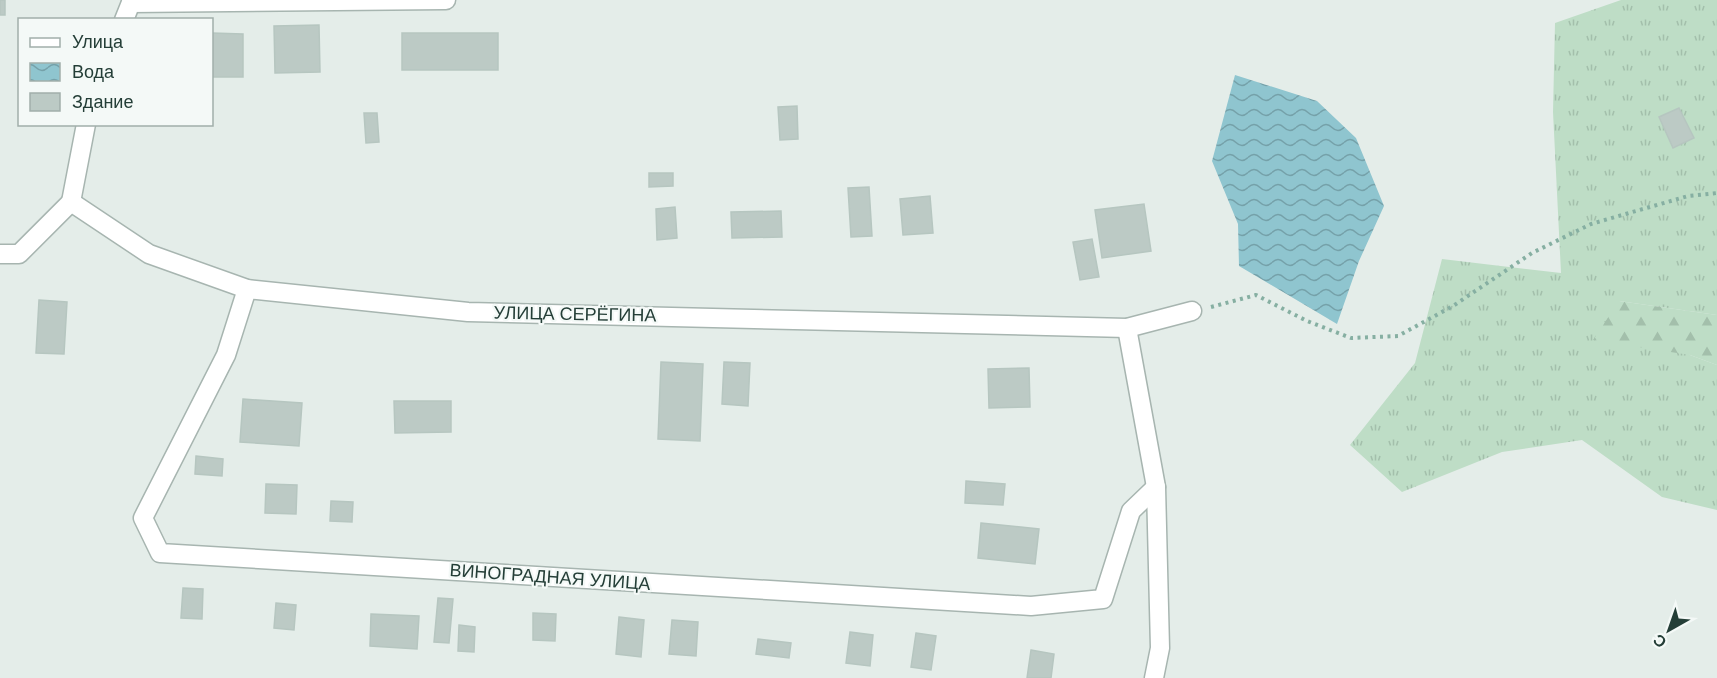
<svg xmlns="http://www.w3.org/2000/svg" width="1717" height="678" font-family="Helvetica,sans-serif">
<defs>
<pattern id="grass-tufts" width="24" height="20" patternUnits="userSpaceOnUse" patternTransform="scale(1.5)"><rect width="24" height="20" fill="#beddc6"/><path d="M3 7l-1-3M5 7V3M7 7l1-3M15 17l-1-3M17 17v-4M19 17l1-3" fill="none" stroke="#a3bfab"/></pattern>
<pattern id="forest-firs" width="22" height="20" patternUnits="userSpaceOnUse" patternTransform="scale(1.5)"><rect width="22" height="20" fill="#beddc6"/><path d="M5 1l3.5 6h-7zM16 11l3.5 6h-7z" fill="#a3bfab"/></pattern>
<pattern id="water-waves" width="16" height="10" patternUnits="userSpaceOnUse" patternTransform="scale(1.5)"><rect width="16" height="10" fill="#8fc5cf"/><path d="M0 5q4-4 8 0t8 0" fill="none" stroke="#75a1a9"/></pattern>
</defs>
<rect width="100%" height="100%" fill="#e4ede9"/>
<path fill="url(#grass-tufts)" d="M 1621,0 L 1717,0 L 1717,315 L 1619,301 L 1690,355 L 1717,365 L 1717,510 L 1662,497 L 1582,440 L 1502,452 L 1402,492 L 1350,445 L 1415,363 L 1442,259 L 1561,273 L 1553,112 L 1555,23 Z"/>
<path fill="url(#forest-firs)" d="M 1619,301 L 1717,315 L 1717,365 L 1690,355 L 1593,340 Z"/>
<path fill="url(#water-waves)" d="M 1235,75 L 1317,101 L 1356,138 L 1384,206 L 1359,261 L 1337,324 L 1239,266 L 1238,224 L 1212,161 Z"/>
<g fill="#bccac5" stroke="#b6c6c0" stroke-width="1.5">
<rect x="0" y="0" width="5" height="15"/>
<path d="M 319,25 L 320,72 L 275,73 L 274,26 Z"/>
<path d="M 212,33 L 243,34 L 243,77 L 212,77 Z"/>
<rect x="402" y="33" width="96" height="37"/>
<path d="M 797,106 L 798,139 L 780,140 L 778,107 Z"/>
<path d="M 1679,108 L 1694,138 L 1673,148 L 1659,117 Z"/>
<path d="M 364,113 L 377,113 L 379,142 L 366,143 Z"/>
<path d="M 649,173 L 673,173 L 673,186 L 649,187 Z"/>
<path d="M 869,187 L 872,236 L 851,237 L 848,188 Z"/>
<path d="M 930,196 L 933,233 L 903,235 L 900,199 Z"/>
<path d="M 1144,204 L 1151,251 L 1102,258 L 1095,210 Z"/>
<path d="M 675,207 L 677,238 L 657,240 L 656,209 Z"/>
<path d="M 781,211 L 782,237 L 732,238 L 731,212 Z"/>
<path d="M 1092,239 L 1099,277 L 1080,280 L 1073,242 Z"/>
<path d="M 39,300 L 67,302 L 64,354 L 36,353 Z"/>
<path d="M 661,362 L 703,364 L 700,441 L 658,439 Z"/>
<path d="M 724,362 L 750,363 L 748,406 L 722,404 Z"/>
<path d="M 1029,368 L 1030,407 L 989,408 L 988,369 Z"/>
<path d="M 243,399 L 302,403 L 299,446 L 240,442 Z"/>
<path d="M 394,401 L 451,401 L 451,432 L 395,433 Z"/>
<path d="M 196,456 L 223,459 L 222,476 L 195,474 Z"/>
<path d="M 966,481 L 1005,484 L 1003,505 L 965,503 Z"/>
<path d="M 266,484 L 297,485 L 296,514 L 265,513 Z"/>
<path d="M 331,501 L 353,502 L 352,522 L 330,521 Z"/>
<path d="M 981,523 L 1039,529 L 1035,564 L 978,558 Z"/>
<path d="M 183,588 L 203,589 L 202,619 L 181,618 Z"/>
<path d="M 438,598 L 453,599 L 449,643 L 434,642 Z"/>
<path d="M 276,603 L 296,605 L 294,630 L 274,628 Z"/>
<path d="M 533,613 L 556,614 L 555,641 L 533,640 Z"/>
<path d="M 371,614 L 419,616 L 417,649 L 370,646 Z"/>
<path d="M 619,617 L 644,620 L 641,657 L 616,654 Z"/>
<path d="M 672,620 L 698,622 L 696,656 L 669,654 Z"/>
<path d="M 459,625 L 475,627 L 474,652 L 458,651 Z"/>
<path d="M 850,632 L 873,635 L 870,666 L 846,663 Z"/>
<path d="M 916,633 L 936,636 L 931,670 L 911,667 Z"/>
<path d="M 758,639 L 791,643 L 789,658 L 756,654 Z"/>
<path d="M 1031,650 L 1054,654 L 1051,678 L 1027,678 Z"/>
</g>
<g fill="none" stroke-linecap="round" stroke-linejoin="round">
<g stroke="#a7b5b0" stroke-width="21">
<g id="street">
<path d="M 131,3 L 446,0"/>
<path d="M 124,20 L 132,0"/>
<path d="M 71,202 L 149,254 L 247,289 L 468,312 L 1127,328 L 1192,311"/>
<path d="M 71,202 L 86,124"/>
<path d="M 0,254 L 19,254 L 71,202"/>
<path d="M 247,289 L 226,355 L 143,518 L 160,553 L 1031,606 L 1103,599 L 1131,511 L 1156,487"/>
<path d="M 1127,328 L 1156,487 L 1160,648 L 1154,678"/>
</g>
</g>
<path stroke="#86afa2" stroke-width="4" stroke-dasharray="3 4.5" stroke-linecap="butt" d="M 1211,307 L 1256,295 L 1307,321 L 1351,338 L 1398,336 L 1453,306 L 1532,253 L 1591,224 L 1688,196 L 1717,193"/>
<use href="#street" stroke="#fff" stroke-width="18"/>
</g>
<g text-anchor="middle" stroke-width="4.5" stroke-linejoin="round" paint-order="stroke">
<g font-size="18" fill="#243e37" stroke="#f4f9f7">
<text transform="translate(575 314) rotate(1)" y="6">УЛИЦА СЕРЁГИНА</text>
<text transform="translate(550 577) rotate(4)" y="6">ВИНОГРАДНАЯ УЛИЦА</text>
</g>
</g>
<rect x="18" y="18" width="195" height="108" fill="#f4f9f7" stroke="#a1aeaa" stroke-width="1.5"/>
<rect x="30" y="38" width="30" height="9" fill="#ffffff" stroke="#a1aeaa" stroke-width="1.5"/>
<text x="72" y="48" font-size="18" fill="#243e37">Улица</text>
<rect x="30" y="63" width="30" height="18" fill="url(#water-waves)" stroke="#a1aeaa" stroke-width="1.5"/>
<text x="72" y="78" font-size="18" fill="#243e37">Вода</text>
<rect x="30" y="93" width="30" height="18" fill="#bccac5" stroke="#a1aeaa" stroke-width="1.5"/>
<text x="72" y="108" font-size="18" fill="#243e37">Здание</text>
<g transform="translate(1669 630) rotate(220)" stroke="#f4f9f7" stroke-width="4.5" paint-order="stroke">
<path d="M0-4.5L10 22L0 15L-10 22Z" fill="#243e37"/>
<text y="-9" font-size="16" font-weight="bold" text-anchor="middle" fill="#243e37">С</text>
</g>
</svg>
